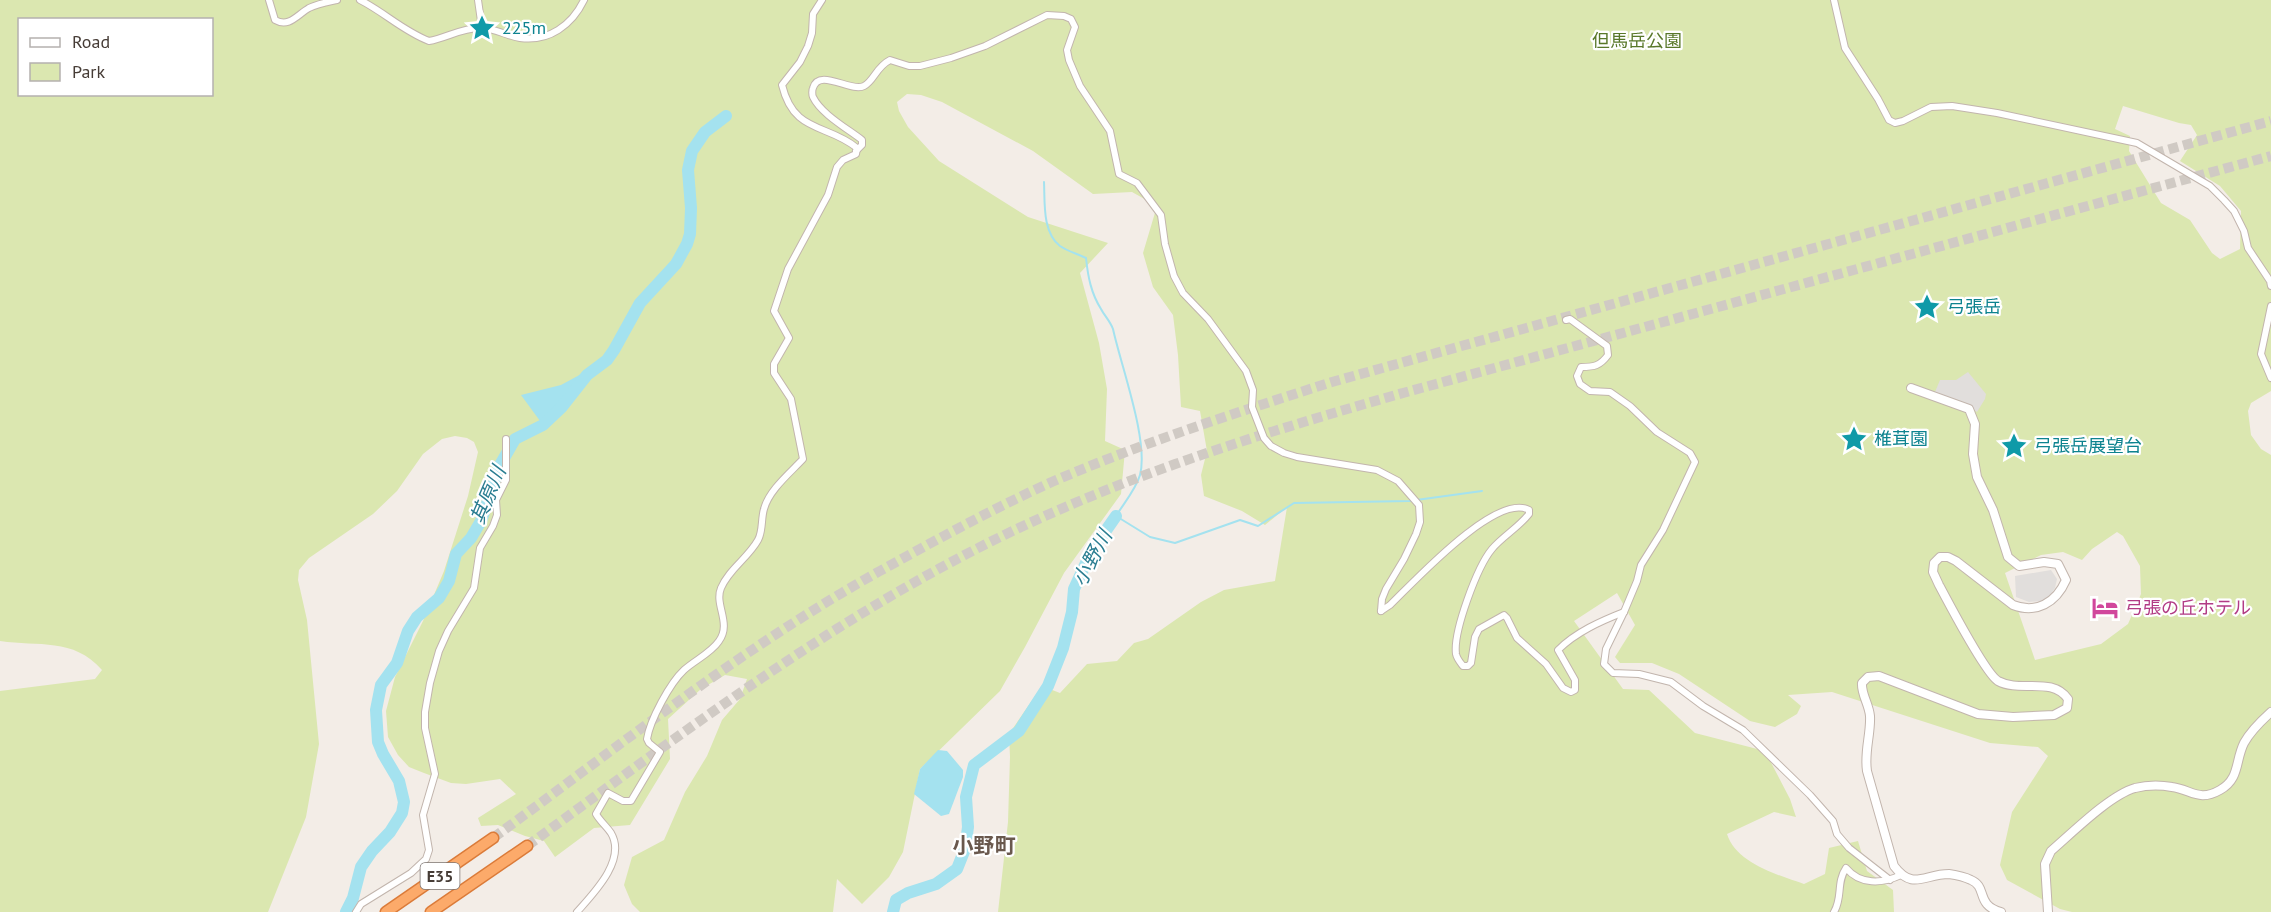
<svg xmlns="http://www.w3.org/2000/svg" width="2271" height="912" font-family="'PT Sans','Noto Sans JP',sans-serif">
<rect width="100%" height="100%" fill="#f3ede7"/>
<path fill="#dbe7b0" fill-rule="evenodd" d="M 0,0 L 2271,0 L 2271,391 L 2251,403 L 2248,411 L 2251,435 L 2261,449 L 2271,455 L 2271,912 L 2072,912 L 2060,909 L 2007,880 L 2000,865 L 2012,812 L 2048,756 L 2038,747 L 1990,743 L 1832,692 L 1788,695 L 1801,706 L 1797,714 L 1775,727 L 1750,721 L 1679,674 L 1652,663 L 1620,663 L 1615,657 L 1635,625 L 1617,593 L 1574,621 L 1623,689 L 1649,690 L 1695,733 L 1765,751 L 1790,799 L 1796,817 L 1774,812 L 1727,834 C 1736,863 1778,875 1804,884 L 1825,874 L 1829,848 L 1858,841 L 1867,871 L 1893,890 L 1894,912 L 998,912 L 1008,822 L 1010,757 L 1009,734 L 1042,686 L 1060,693 L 1087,664 L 1117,661 L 1134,643 L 1148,639 L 1201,602 L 1224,590 L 1275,581 L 1287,507 L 1265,525 L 1242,511 L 1204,496 L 1201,475 L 1207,451 L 1200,411 L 1181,407 L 1178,355 L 1173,315 L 1153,287 L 1143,253 L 1157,206 L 1132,192 L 1093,194 L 1033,151 L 942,102 L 921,95 L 907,94 L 897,102 L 899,111 L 908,127 L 939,161 L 1028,217 L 1108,243 L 1080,273 L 1099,343 L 1107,389 L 1105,441 L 1125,450 L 1121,494 L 1064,573 L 1025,647 L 1000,691 L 920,769 L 903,852 L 889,877 L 862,904 L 837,879 L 833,912 L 640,912 L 632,904 L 624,885 L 632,857 L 664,840 L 685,792 L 707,756 L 722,720 L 740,699 L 747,679 L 725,675 L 701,689 L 668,719 L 670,759 L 630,825 L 594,828 L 555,857 L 544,841 L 525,836 L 498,825 L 481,826 L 478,818 L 516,794 L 500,779 L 466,784 L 451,783 L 424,773 L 409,767 L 398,755 L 388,737 L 386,711 L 395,677 L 423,621 L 444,571 L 468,496 L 478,452 L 474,442 L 467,438 L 455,436 L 442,439 L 423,454 L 397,491 L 373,514 L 309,558 L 299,570 L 298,580 L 307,620 L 319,744 L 306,817 L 268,912 L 0,912 L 0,691 L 95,679 L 102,670 C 73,637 39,647 0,641 ZM 20,20 L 212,20 L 212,94 L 20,94 ZM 2123,106 L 2179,123 L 2191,125 L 2197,135 L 2180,161 L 2220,186 L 2241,211 L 2240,249 L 2220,259 L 2212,253 L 2190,220 L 2161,203 L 2129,151 L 2130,136 L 2115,129 ZM 2117,532 L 2123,536 L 2140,566 L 2141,594 L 2128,624 L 2101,644 L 2035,660 L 2005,573 L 2041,555 L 2063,552 L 2082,560 L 2092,549 Z"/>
<g fill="#e1dedc">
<path d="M 1968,372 L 1986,394 L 1985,399 L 1977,412 L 1966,404 L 1935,392 L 1940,380 L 1956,380 Z"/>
<path d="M 2051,570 L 2057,579 L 2055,588 L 2048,598 L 2042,601 L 2029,602 L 2016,597 L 2015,576 Z"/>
</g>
<g fill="#a4e2ef">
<path d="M 585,372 L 587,375 L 561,408 L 543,425 L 521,395 L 561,385 Z"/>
<path d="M 938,750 L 947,751 L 963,770 L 963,777 L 949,814 L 941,816 L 914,794 L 920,769 Z"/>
</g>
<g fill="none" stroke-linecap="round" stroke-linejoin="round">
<path stroke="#a4e2ef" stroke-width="2" d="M 1044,182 C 1045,202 1042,232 1060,246 C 1067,251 1078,254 1086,258 C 1088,277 1091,293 1101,309 C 1104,315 1110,321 1113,329 C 1121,366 1149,441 1140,475 C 1136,489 1124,503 1116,516 L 1150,537 L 1175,543 L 1240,520 L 1258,526 L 1294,503 L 1409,501 L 1482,491"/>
<g stroke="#a4e2ef" stroke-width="12">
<path d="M 346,912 L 353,898 L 361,867 L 372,851 L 390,832 L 402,813 L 404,802 L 399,781 L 383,754 L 378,742 L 376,710 L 381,685 L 397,663 L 408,631 L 417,617 L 439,598 L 449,581 L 456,554 L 471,538 L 481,521 L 500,465 L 515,439 L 543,425 L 561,408 L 587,375 L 607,360 L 614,350 L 640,303 L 676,264 L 687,244 L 690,234 L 691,208 L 688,170 L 692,151 L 705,132 L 726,116"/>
<path d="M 893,912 L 896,900 L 908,893 L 936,884 L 957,869 L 965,849 L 968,827 L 966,797 L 974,765 L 1019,731 L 1048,686 L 1063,648 L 1072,612 L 1074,589 L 1091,552 L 1116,516"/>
</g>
<g stroke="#d0cac4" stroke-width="10" stroke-dasharray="10 5" stroke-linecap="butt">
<path d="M 493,838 C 619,746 742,648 878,572 C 936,540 994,508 1054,481 C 1145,442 1238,412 1332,382 L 2271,121"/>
<path d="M 527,846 C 677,737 824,625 990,542 C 1122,476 1262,433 1403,393 L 2271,156"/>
</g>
<g stroke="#c2b5ad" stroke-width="8">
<g id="minor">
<path d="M 269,0 L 275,20 C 289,28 297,15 309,8 C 317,4 328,2 337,0"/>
<path d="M 360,0 C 384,12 403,31 429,41 C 446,38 462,28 479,28 C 493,27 506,36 520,38 C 549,42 572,25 584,0"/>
<path d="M 478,0 L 482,28"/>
<path d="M 1834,0 L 1845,48 L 1878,99 L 1889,120 L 1895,123 L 1903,121 L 1931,107 L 1952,106 L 1997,113 L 2137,143 L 2210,186 L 2224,200 L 2234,211 L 2244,231 L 2248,248 L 2270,281 L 2271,286"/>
<path d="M 856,151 L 862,145 L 862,140 C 848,129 821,114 813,97 C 812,95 812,90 813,88 C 819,67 851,93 864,86 C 874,81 876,67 890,60 L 909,66 L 920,66 L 951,58 L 985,46 L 1047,15 L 1064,16 L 1071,19 L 1075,27 L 1067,50 L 1069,60 L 1080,86 L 1110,131 L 1119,174 L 1137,183 L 1161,215 L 1165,244 L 1174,276 L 1183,293 L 1208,319 L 1246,371 L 1253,390 L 1252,407 L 1264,438 L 1271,446 L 1284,453 L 1297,457 L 1377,470 L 1398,481 L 1419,505 L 1420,522 L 1416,534 L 1404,559 L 1386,589 L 1382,599 L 1381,611"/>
<path d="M 2271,306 L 2261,354 L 2271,378"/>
<path d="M 1566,320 L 1570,319 L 1607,346 L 1608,355 C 1600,366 1594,367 1581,367 L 1577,376 L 1580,384 L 1590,391 L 1610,392 L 1630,406 L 1657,432 L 1690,453 L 1695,462 L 1663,530 L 1641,565 L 1637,581 L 1624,612 L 1606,649 L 1604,664 L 1613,673 L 1639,674 L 1671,682 L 1703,706 L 1743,730 L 1810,795 L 1833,821 L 1837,834 L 1849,848 L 1890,880"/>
<path d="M 1381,611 L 1390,605 C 1413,583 1496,492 1529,510 L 1529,514 C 1518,528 1503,536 1492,549 C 1477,567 1453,632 1456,654 C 1457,659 1460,662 1463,666 L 1468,666 L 1471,663 L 1475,637 L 1479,629 L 1504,615 L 1507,618 L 1517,638 L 1546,664 L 1563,688 L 1571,692 L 1575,690 L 1575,680 L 1558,650 C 1576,632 1601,621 1624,612"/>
<path d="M 356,912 L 361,904 L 411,873 L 426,859 L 429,850 L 423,815 L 435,774 L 425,728 L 425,712 L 430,683 L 439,651 L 448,631 L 474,588 L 480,548 L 493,526 L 497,515 L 496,500 L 506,480 L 506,439"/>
<path d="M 577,912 C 593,894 627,860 611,833 C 607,827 600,821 596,814 L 608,793 L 623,801 L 631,801 L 660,752 L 649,743 L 647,739 C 650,720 670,683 684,670 C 695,660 711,653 719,641 C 732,623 714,605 721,588 C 729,569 748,558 758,540 C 763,531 761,519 764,509 C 769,490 790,473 803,459 L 791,399 L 774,373 L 774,364 L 789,338 L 774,311 L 788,269 L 828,195 L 837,167 L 843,160 L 856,154 L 857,148 C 826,123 794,134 782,85 L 800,62 L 808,46 L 812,33 L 813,14 L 822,0"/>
<path d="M 1834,912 C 1843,897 1836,883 1846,868 C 1860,885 1882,884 1901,875"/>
</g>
</g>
<g stroke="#c2b5ad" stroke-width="10">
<g id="tertiary">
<path d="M 1911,388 L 1969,409 L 1975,424 L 1973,454 L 1977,477 L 1993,510 L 2008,557 L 2019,566 L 2044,562 L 2058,564 L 2066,580 C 2056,603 2036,614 2013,605 L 1956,561 L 1948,557 L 1940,557 L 1934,563 L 1933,572 L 1939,585 C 1948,602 1986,674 1998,681 C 2020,693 2052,676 2068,699 L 2067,708 L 2054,715 L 2013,717 L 1978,714 L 1879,676 L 1868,677 L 1862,683 C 1861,694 1869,704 1870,716 C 1871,734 1864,752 1867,771 L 1894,866 C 1913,891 1924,874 1949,874 C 1956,875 1965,877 1971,880 C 1988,887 1975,905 2001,912"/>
<path d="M 2048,912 L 2045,864 L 2051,851 C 2072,833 2110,795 2135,788 C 2147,785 2161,785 2172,787 C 2192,790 2199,802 2220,790 C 2240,779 2235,761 2244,743 C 2250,732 2261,721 2271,712"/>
</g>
</g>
<g stroke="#db7b39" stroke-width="13">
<g id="motorway">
<path d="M 386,912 L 493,838"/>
<path d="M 431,912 L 527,846"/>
</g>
</g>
<use href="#minor" stroke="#fff" stroke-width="6"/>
<use href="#tertiary" stroke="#fff" stroke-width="8"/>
<use href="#motorway" stroke="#fcaa6a" stroke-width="10"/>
</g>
<defs>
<g id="sight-bare" transform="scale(2.07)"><path d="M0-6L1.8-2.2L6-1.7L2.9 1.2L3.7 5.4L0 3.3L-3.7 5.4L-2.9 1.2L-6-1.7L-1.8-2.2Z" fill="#0f9aa8" stroke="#fff" stroke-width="2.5" paint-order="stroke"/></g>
<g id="hotel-bare" transform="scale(2.07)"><path d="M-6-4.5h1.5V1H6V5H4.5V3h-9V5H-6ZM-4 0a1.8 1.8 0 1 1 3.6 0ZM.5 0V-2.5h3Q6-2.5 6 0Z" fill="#d1479c" stroke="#fff" stroke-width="2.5" paint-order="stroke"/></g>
</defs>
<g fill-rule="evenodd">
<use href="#sight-bare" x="482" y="28"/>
<use href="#sight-bare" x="1927" y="307"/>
<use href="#sight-bare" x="1854" y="439"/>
<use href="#sight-bare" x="2014" y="446"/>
<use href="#hotel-bare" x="2105" y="608"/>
</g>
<g text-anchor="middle" stroke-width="4.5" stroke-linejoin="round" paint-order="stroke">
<rect fill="#fff" stroke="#7e7672" stroke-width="1.5" x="420.5" y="863" width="39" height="26" rx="4.5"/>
<g font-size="16" font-weight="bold" fill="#463c36">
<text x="440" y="882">E35</text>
</g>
<g font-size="18" fill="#0d838f" stroke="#fff" text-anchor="start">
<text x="502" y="34">225m</text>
<text x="1947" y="313">弓張岳</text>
<text x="1874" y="445">椎茸園</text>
<text x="2034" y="452">弓張岳展望台</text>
</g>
<g font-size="18" fill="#59782a" stroke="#fff">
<text x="1637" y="47">但馬岳公園</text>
</g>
<g font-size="18" fill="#b23c85" stroke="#fff" text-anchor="start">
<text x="2125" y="614">弓張の丘ホテル</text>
</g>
<g font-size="20" font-style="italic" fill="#2a7d91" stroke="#fff">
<text transform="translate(488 495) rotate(-67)" y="7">其原川</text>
<text transform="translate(1092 558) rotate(-62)" y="7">小野川</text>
</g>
<g font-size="21" font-weight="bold" fill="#69584d" stroke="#fff">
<text x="984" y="853">小野町</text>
</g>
</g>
<rect x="18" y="18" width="195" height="78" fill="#ffffff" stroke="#b5b1af" stroke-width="1.5"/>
<rect x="30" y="38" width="30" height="9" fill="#ffffff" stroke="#b5b1af" stroke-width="1.5"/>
<text x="72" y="48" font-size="18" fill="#463c36">Road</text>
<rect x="30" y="63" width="30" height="18" fill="#dbe7b0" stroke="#b5b1af" stroke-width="1.5"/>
<text x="72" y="78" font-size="18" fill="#463c36">Park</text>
</svg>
